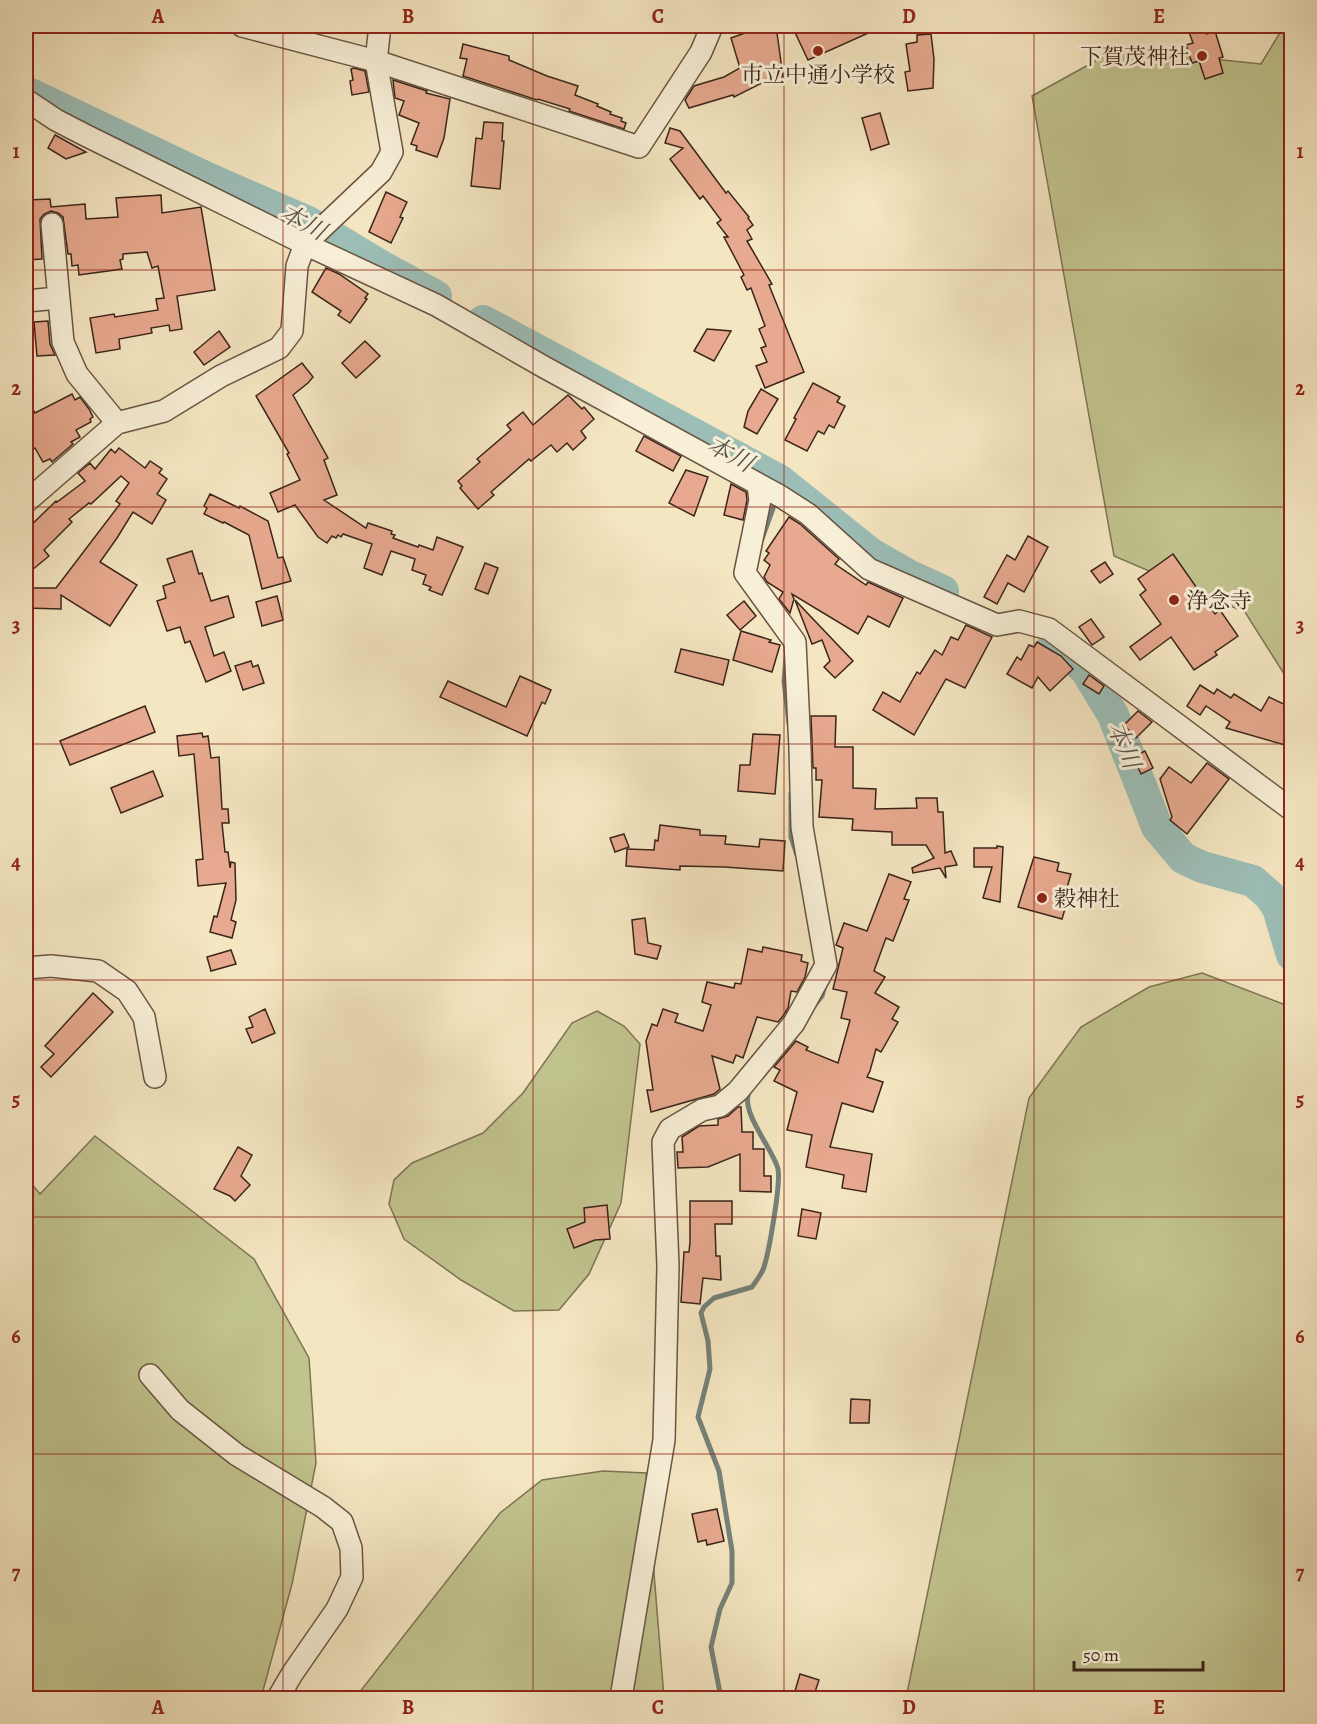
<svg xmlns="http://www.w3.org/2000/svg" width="1317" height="1724" font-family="Alegreya,'Noto Serif JP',serif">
<rect width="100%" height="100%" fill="#f4e6c1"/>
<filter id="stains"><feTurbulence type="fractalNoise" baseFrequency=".00333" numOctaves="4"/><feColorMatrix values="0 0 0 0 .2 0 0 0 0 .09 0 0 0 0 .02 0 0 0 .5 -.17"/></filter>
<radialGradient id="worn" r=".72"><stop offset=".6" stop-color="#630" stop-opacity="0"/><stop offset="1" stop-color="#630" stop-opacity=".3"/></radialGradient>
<g fill="#c1c38e" stroke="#7e7454" stroke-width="1.5">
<path d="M 1284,26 L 1291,26 L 1291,685 L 1245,612 L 1114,556 L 1032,96 L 1117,49 L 1261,64 Z"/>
<path d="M 1202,973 L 1291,1007 L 1291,1698 L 906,1698 L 1029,1098 L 1081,1027 L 1149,987 Z"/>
<path d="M 597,1011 L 624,1026 L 640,1044 L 621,1203 L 589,1274 L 559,1310 L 514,1311 L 461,1280 L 404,1239 L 389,1204 L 394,1180 L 412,1163 L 483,1133 L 523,1093 L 572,1023 Z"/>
<path d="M 95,1136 L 254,1259 L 309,1358 L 316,1463 L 292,1584 L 261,1698 L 26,1698 L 26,1177 L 40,1194 Z"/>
<path d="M 603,1471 L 646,1473 L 664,1698 L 355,1698 L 500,1513 L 542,1480 Z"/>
</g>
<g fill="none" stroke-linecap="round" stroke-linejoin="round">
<g stroke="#758178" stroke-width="5">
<path d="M 762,539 L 776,500"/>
<path d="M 786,658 L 784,681 L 789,724"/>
<path d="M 791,793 L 791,837 L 797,855"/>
<path d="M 814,1006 L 822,996 L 825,985"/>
<path d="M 721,1698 L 711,1647 L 720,1609 L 732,1583 L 732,1551 L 719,1471 L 698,1417 L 710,1369 L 708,1341 L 701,1313 L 704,1307 L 714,1298 L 752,1287 C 756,1281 762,1274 764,1267 C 769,1251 781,1184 778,1169 C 773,1149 740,1112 749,1092"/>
</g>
<g stroke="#9cbeb7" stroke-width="32">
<path d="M 26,92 L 207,178 L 308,222 L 381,266 L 436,296"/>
<path d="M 483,321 L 779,480 L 870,553 L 910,576 L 943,591"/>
<path d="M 1054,642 L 1086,670 L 1113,715 L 1157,827 L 1183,858 L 1202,867 L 1253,881 L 1270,896 L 1278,908 L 1292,955"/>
</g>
</g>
<g fill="#e7a98f" stroke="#3a251a" stroke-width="1.5">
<path d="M 792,26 L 884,26 L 808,60 Z"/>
<path d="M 1204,27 L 1207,34 L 1215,31 L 1223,57 L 1219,58 L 1223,73 L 1205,79 L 1199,61 L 1192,63 L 1186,45 L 1193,43 L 1189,32 Z"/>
<path d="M 756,29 L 758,33 L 777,33 L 783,77 L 766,81 L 734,97 L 733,95 L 689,108 L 685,100 L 694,86 L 724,77 L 740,68 L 731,38 Z"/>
<path d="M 931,34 L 934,59 L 933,88 L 908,91 L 905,72 L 910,71 L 906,44 L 917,42 L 917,35 Z"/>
<path d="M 463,44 L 509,56 L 509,60 L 547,76 L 578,86 L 575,95 L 598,104 L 597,106 L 611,112 L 610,114 L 622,118 L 621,121 L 626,123 L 624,129 L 569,111 L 570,109 L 538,99 L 537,100 L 463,76 L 467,59 L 460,58 Z"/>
<path d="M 354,68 L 365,71 L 369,92 L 352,95 L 350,81 L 353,80 L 351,69 Z"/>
<path d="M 393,80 L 427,91 L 426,93 L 450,99 L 444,138 L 437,157 L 416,150 L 417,146 L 411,144 L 419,123 L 399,115 L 404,101 L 395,98 Z"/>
<path d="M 880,113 L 889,144 L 871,150 L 862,118 Z"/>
<path d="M 484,122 L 503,123 L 502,141 L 504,141 L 500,189 L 471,186 L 476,138 L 482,139 Z"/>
<path d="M 670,128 L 680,131 L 726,193 L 728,191 L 749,217 L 748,218 L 753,225 L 747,230 L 752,239 L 747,241 L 772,284 L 769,285 L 804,372 L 765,388 L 756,366 L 767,362 L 761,348 L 766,346 L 759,329 L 765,326 L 751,288 L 747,290 L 741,277 L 744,275 L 724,237 L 728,237 L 717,223 L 721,220 L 703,196 L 700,199 L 670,159 L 683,148 L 665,143 Z"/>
<path d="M 55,135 L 86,152 L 66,159 L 48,148 Z"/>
<path d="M 386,192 L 407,202 L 400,217 L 403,218 L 391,243 L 369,232 Z"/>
<path d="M 161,195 L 162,213 L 201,207 L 215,290 L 177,296 L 182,329 L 170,331 L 169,325 L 151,328 L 152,333 L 119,339 L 120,349 L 96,353 L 90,318 L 114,314 L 115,317 L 158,310 L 156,299 L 164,298 L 158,266 L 152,268 L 147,252 L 123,254 L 123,259 L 120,260 L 122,269 L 79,275 L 78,265 L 72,266 L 71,254 L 68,254 L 63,217 L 58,213 L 51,211 L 44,214 L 40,219 L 42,259 L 26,260 L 27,200 L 50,199 L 51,207 L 85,204 L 86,219 L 118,217 L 116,198 Z"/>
<path d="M 326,268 L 339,274 L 368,294 L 365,298 L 367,299 L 350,323 L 338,315 L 341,311 L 312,292 Z"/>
<path d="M 48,321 L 50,344 L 55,355 L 37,356 L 34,322 Z"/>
<path d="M 707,329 L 731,331 L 714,361 L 694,351 Z"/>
<path d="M 219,331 L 230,347 L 204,365 L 194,352 Z"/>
<path d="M 365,341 L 380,356 L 356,378 L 342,363 Z"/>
<path d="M 302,363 L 313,377 L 308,383 L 293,395 L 328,458 L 324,460 L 337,495 L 324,500 L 366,528 L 368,523 L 392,531 L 391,534 L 395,535 L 393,538 L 418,547 L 419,545 L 433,550 L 437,537 L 463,547 L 442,595 L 429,590 L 431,587 L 423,584 L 426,575 L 412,570 L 415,559 L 391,551 L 382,575 L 364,568 L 372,544 L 343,534 L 341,537 L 338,535 L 336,538 L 332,536 L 327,543 L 318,537 L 295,505 L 278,512 L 270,493 L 300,480 L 287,454 L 289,453 L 256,396 Z"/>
<path d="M 813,383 L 840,397 L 837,402 L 845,406 L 834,428 L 829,425 L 824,434 L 818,431 L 807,451 L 785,440 L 796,419 L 794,418 Z"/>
<path d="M 761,389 L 778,399 L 757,434 L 744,427 L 748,411 Z"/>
<path d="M 72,394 L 75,400 L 80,397 L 89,409 L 93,417 L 90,419 L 91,422 L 76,430 L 80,437 L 71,442 L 73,444 L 52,462 L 50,459 L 43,462 L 35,448 L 26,454 L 26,398 L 35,413 Z"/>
<path d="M 568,395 L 582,409 L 584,407 L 594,419 L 581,431 L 586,438 L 573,450 L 567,443 L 557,452 L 551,445 L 531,461 L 529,459 L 491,492 L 494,495 L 478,509 L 460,488 L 462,486 L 458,481 L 480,462 L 477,459 L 511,430 L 507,425 L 523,412 L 533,425 Z"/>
<path d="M 644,436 L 681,456 L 673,471 L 636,451 Z"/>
<path d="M 119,448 L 145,468 L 150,461 L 162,469 L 159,473 L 167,479 L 157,494 L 166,500 L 152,524 L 133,512 L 117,538 L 100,562 L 137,585 L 110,626 L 61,595 L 61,609 L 26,608 L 26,588 L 56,588 L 120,504 L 116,501 L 129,483 L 121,476 L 91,504 L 89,503 L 69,519 L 72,522 L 44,550 L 49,556 L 26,575 L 26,530 L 56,501 L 57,502 L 85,481 L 78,473 L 90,463 L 95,469 L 111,449 L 115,453 Z"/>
<path d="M 686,470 L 708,477 L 694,516 L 669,503 Z"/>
<path d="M 731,484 L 746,492 L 747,500 L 743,520 L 724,515 Z"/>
<path d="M 210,494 L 239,508 L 240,506 L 268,521 L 278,558 L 283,557 L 291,581 L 262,589 L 249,535 L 224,522 L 223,523 L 204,514 L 207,508 L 204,506 Z"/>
<path d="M 789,517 L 800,524 L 839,559 L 835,564 L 866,585 L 868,582 L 903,598 L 889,627 L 868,616 L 858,634 L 792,594 L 794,599 L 790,613 L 779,599 L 783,592 L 767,582 L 764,577 L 770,565 L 764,560 L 769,553 L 766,551 Z"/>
<path d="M 1028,536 L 1048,547 L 1024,592 L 1008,583 L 997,604 L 984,597 L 1007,555 L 1015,560 Z"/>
<path d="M 192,551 L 199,574 L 202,573 L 211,601 L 228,596 L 234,617 L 205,627 L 214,656 L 224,652 L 231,671 L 206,682 L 190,641 L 185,643 L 180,627 L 167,631 L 157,601 L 166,598 L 163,586 L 175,582 L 167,559 Z"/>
<path d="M 1173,554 L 1215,614 L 1220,610 L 1238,636 L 1215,652 L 1217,655 L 1194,670 L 1171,637 L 1140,660 L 1130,647 L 1161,624 L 1140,595 L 1146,590 L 1138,579 Z"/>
<path d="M 1105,562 L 1113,574 L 1100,583 L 1091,571 Z"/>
<path d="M 485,563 L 498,568 L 488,594 L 475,589 Z"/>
<path d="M 277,596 L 283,620 L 262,626 L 256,602 Z"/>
<path d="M 795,600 L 853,661 L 835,678 L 824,667 L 830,661 L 822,640 L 812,644 Z"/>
<path d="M 744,601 L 756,616 L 740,630 L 727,615 Z"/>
<path d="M 1091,619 L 1104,637 L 1092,645 L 1079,627 Z"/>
<path d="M 966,625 L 992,637 L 965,688 L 946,679 L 914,735 L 873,710 L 883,692 L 900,702 L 917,672 L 920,674 L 935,650 L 942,655 L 951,637 L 958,640 Z"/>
<path d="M 741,631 L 771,640 L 769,642 L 780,645 L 772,672 L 733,660 Z"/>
<path d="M 1037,642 L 1061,656 L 1073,669 L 1050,691 L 1038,677 L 1032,688 L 1007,674 L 1017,657 L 1021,660 L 1029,645 L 1034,647 Z"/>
<path d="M 681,649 L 729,660 L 723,685 L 675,672 Z"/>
<path d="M 251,661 L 253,667 L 258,665 L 264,683 L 243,690 L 235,666 Z"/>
<path d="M 1089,675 L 1104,686 L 1099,694 L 1083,684 Z"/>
<path d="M 520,676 L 551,690 L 545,704 L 542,702 L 527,736 L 440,697 L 448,681 L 506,707 Z"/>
<path d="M 1200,685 L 1214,694 L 1217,689 L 1231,698 L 1234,694 L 1261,711 L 1269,697 L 1292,708 L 1292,747 L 1226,728 L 1230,722 L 1206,706 L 1200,715 L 1187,706 Z"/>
<path d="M 145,706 L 155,732 L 70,765 L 60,741 Z"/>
<path d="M 1138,711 L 1152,722 L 1136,738 L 1124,725 Z"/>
<path d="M 811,716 L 836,716 L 835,747 L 853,747 L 853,788 L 876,789 L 875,809 L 917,808 L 916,798 L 937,798 L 938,812 L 943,812 L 945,853 L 951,851 L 957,865 L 945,867 L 946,878 L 940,868 L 913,873 L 912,868 L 934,858 L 926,845 L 892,845 L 892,832 L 852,830 L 853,819 L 819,817 L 822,780 L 816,780 L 816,768 L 813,768 Z"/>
<path d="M 202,733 L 203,737 L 208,736 L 211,758 L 219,757 L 222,809 L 228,809 L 229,823 L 222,823 L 225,852 L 228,852 L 230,868 L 231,862 L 235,863 L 236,900 L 231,920 L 236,922 L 232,938 L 210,932 L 214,916 L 217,917 L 226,883 L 198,886 L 196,860 L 203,859 L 194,754 L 179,756 L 177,736 Z"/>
<path d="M 753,734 L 780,735 L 775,794 L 738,791 L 740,765 L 750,765 Z"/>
<path d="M 1145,751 L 1153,768 L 1141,774 L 1133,757 Z"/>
<path d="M 1207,763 L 1229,779 L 1187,834 L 1170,820 L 1172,817 L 1160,779 L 1169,767 L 1191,783 Z"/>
<path d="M 153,771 L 163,796 L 121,813 L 111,788 Z"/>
<path d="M 660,825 L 700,830 L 700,835 L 726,836 L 725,844 L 759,847 L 760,839 L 785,841 L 783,871 L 724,867 L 680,866 L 680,870 L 626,866 L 627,849 L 654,850 L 655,840 L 658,841 Z"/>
<path d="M 624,834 L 629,847 L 615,852 L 610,838 Z"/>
<path d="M 997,846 L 1003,847 L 1000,902 L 983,898 L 992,867 L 974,867 L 974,848 L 997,848 Z"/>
<path d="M 1034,857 L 1059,863 L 1057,871 L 1071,874 L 1063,901 L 1067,902 L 1062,919 L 1018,907 Z"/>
<path d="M 889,874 L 911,882 L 904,899 L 909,900 L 893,941 L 886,938 L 874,971 L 885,977 L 875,993 L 899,1007 L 892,1019 L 898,1022 L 881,1052 L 876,1049 L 870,1071 L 867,1077 L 883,1082 L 873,1112 L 842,1103 L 830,1147 L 872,1154 L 866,1192 L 842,1188 L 844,1175 L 806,1167 L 812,1135 L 787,1130 L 797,1092 L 774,1081 L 780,1070 L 774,1067 L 796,1041 L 808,1047 L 806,1050 L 838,1063 L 850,1020 L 841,1018 L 847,992 L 833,989 L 843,948 L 836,945 L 844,923 L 867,931 Z"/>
<path d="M 645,918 L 648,943 L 661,946 L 657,959 L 635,954 L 632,920 Z"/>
<path d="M 763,947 L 802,955 L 801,961 L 808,963 L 805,977 L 797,992 L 791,991 L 788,1008 L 783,1016 L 778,1022 L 757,1017 L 743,1058 L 736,1055 L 733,1063 L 712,1056 L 720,1089 L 714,1094 L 651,1112 L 647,1090 L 653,1090 L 646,1041 L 652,1024 L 657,1026 L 663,1009 L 678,1014 L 675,1022 L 703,1031 L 711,1005 L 702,1002 L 707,982 L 734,988 L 735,983 L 741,984 L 748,949 L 762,952 Z"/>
<path d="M 231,950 L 236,964 L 211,971 L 207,957 Z"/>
<path d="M 93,993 L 113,1012 L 51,1077 L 41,1067 L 54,1054 L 45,1046 Z"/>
<path d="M 265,1009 L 275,1033 L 252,1043 L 246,1029 L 253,1027 L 249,1017 Z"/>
<path d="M 738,1107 L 741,1107 L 742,1132 L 753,1132 L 753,1149 L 764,1149 L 764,1176 L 771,1176 L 771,1192 L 740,1191 L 740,1154 L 708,1167 L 678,1168 L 677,1152 L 683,1152 L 682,1137 L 699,1126 L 718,1125 L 718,1119 L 728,1116 Z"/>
<path d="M 238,1147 L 252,1155 L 241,1176 L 250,1185 L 235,1201 L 230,1196 L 214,1189 Z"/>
<path d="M 690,1201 L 732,1201 L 732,1224 L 715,1224 L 716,1256 L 720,1256 L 721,1280 L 703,1278 L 700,1304 L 681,1302 L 684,1252 L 689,1252 L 690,1242 Z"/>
<path d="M 607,1205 L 610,1239 L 595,1240 L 574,1248 L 567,1229 L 585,1222 L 584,1208 Z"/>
<path d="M 802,1209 L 821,1213 L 816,1239 L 798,1236 Z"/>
<path d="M 851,1399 L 870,1400 L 869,1423 L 850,1423 Z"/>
<path d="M 717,1509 L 724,1541 L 707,1545 L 706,1540 L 698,1542 L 692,1514 Z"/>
<path d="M 800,1674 L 819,1680 L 813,1698 L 793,1698 Z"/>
</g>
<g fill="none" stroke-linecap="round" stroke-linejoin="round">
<g stroke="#685544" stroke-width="24">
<g id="minor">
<path d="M 242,26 L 376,61 L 639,147 L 701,52 L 712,26"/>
<path d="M 26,100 L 56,120 L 85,135 L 305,244 L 436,305 L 544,367 L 780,496 L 808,514 L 869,569 L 997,625 L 1019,621 L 1049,629 L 1292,810"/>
<path d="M 52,224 L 63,342 L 77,374 L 117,423"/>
<path d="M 26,301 L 58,298"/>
<path d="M 26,502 L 117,423 L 164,411 L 221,376 L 279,348 L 292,331 L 297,266 L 305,244 L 381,172 L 392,152 L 376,61 L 380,26"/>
<path d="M 26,968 L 51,966 L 98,971 L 127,991 L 144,1017 L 155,1077"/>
<path d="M 150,1375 L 180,1410 L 237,1455 L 323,1507 L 342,1522 L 351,1548 L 352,1577 L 337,1609 L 292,1674 L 278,1698"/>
<path d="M 621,1698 L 664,1440 L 668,1266 L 663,1142 L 670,1129 L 702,1110 L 720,1106 L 738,1091 L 794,1023 L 826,965 L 802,827 L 800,749 L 795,642 L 745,573 L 760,500 L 758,485"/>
</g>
</g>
<use href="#minor" stroke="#f8efd7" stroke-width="21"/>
</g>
<path fill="none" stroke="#8f2418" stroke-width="1.5" stroke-opacity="0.55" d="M 283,26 L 283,1698M 533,26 L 533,1698M 784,26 L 784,1698M 1034,26 L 1034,1698M 26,270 L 1292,270M 26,507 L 1292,507M 26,744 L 1292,744M 26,980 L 1292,980M 26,1217 L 1292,1217M 26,1454 L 1292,1454"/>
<g fill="#8f2418" stroke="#f8efd7" stroke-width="2">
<circle cx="818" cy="51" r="6"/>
<circle cx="1202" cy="56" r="6"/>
<circle cx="1174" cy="600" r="6"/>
<circle cx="1042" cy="898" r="6"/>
</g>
<g text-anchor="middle" stroke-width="6" stroke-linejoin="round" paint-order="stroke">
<g font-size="22" fill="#3a251a" stroke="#f8efd7" text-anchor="start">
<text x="1190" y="64" text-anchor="end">下賀茂神社</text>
<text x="818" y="82" text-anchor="middle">市立中通小学校</text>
<text x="1186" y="608">浄念寺</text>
<text x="1054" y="906">穀神社</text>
</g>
<g font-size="24" font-style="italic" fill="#575349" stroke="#f8efd7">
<text transform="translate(303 222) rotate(28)" y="8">本川</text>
<text transform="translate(730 454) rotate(28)" y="8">本川</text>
<text transform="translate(1124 745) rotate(68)" y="8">本川</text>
</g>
</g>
<rect width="1317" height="1724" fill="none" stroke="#f4e6c1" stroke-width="66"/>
<path d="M1074 1661v9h129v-9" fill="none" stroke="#3a251a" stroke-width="3"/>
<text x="1083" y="1661" font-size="18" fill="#3a251a" stroke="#f8efd7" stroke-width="4.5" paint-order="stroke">50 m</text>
<rect x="33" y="33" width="1251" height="1658" fill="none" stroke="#8f2418" stroke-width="2"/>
<g font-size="20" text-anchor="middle" font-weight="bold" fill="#8f2418">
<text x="158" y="23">A</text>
<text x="408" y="23">B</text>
<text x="658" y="23">C</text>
<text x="909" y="23">D</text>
<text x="1159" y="23">E</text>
<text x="16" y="158">1</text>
<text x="1300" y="158">1</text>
<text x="16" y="395">2</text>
<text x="1300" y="395">2</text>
<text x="16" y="632">3</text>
<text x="1300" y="632">3</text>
<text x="16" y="869">4</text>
<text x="1300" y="869">4</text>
<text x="16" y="1106">5</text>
<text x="1300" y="1106">5</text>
<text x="16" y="1343">6</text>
<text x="1300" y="1343">6</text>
<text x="16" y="1579">7</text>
<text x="1300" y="1579">7</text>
<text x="158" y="1714">A</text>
<text x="408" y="1714">B</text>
<text x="658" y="1714">C</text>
<text x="909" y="1714">D</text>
<text x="1159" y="1714">E</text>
</g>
<rect width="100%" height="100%" filter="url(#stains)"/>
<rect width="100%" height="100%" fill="url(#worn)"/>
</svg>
